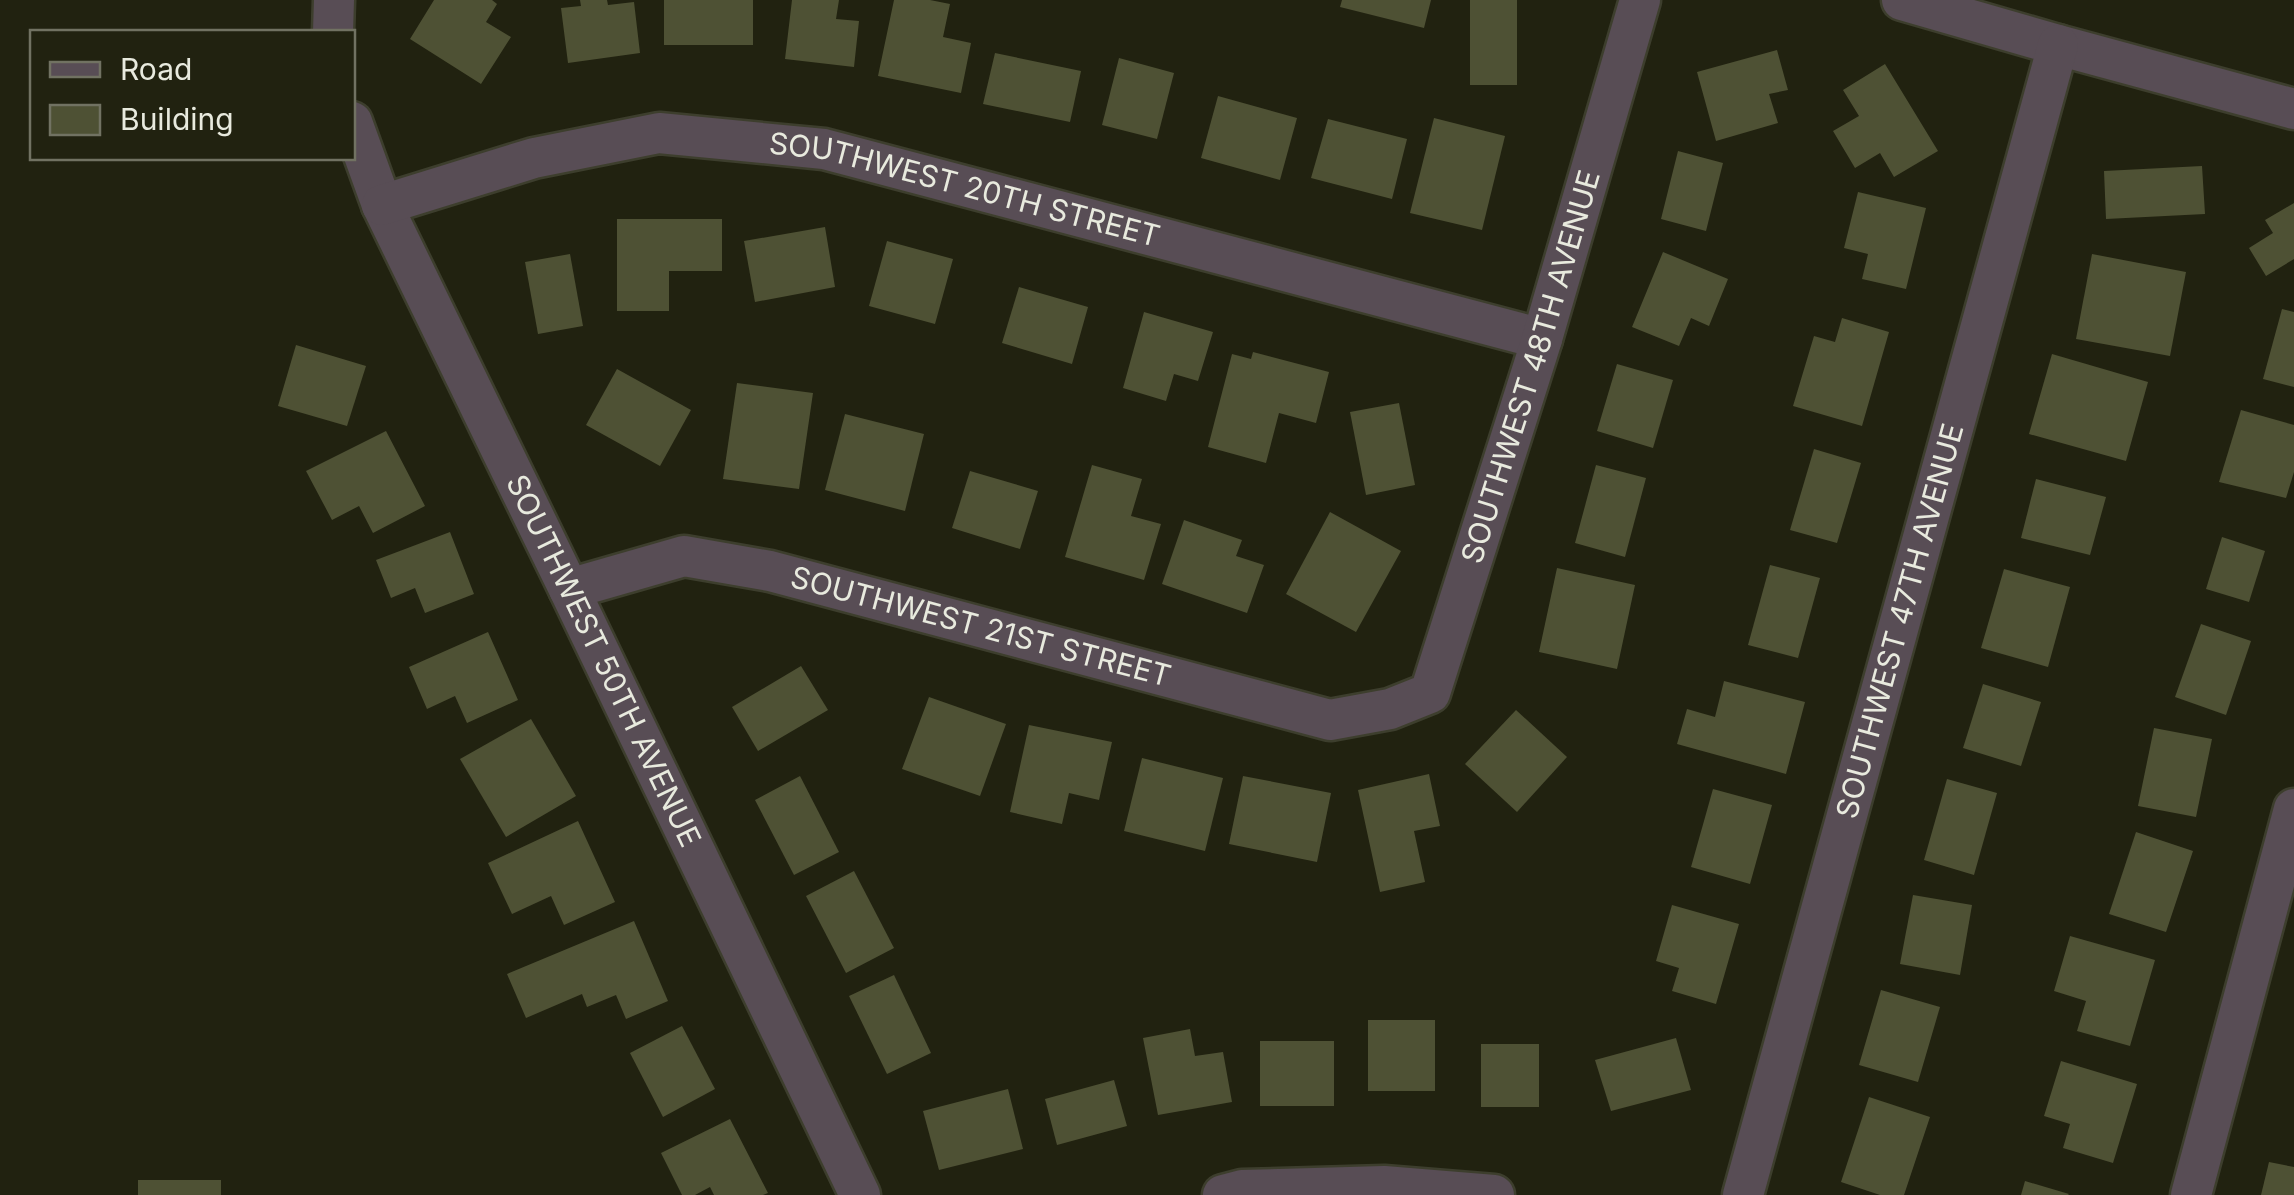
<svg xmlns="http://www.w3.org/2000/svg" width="2294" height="1195" font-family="Inter,sans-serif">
<rect width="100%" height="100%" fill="#212210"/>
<g fill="#4e5134">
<path d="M 434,0 L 492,0 L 497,4 L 486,22 L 511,37 L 481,84 L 410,39 Z"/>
<path d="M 580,0 L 607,0 L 608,5 L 634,2 L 640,53 L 568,63 L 561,8 L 581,6 Z"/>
<rect x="664" y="0" width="89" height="45"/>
<path d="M 792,0 L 839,0 L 836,19 L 859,21 L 854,67 L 785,59 Z"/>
<path d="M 894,0 L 930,0 L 950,4 L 943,37 L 971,43 L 961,93 L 878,76 Z"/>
<path d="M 1342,0 L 1431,0 L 1424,28 L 1340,7 Z"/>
<rect x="1470" y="0" width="47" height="85"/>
<path d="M 1777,50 L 1788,90 L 1769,94 L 1778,123 L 1716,141 L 1697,72 Z"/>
<path d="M 995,53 L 1081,71 L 1070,122 L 983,104 Z"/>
<path d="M 1119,58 L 1174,73 L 1157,139 L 1102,125 Z"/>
<path d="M 1885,64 L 1938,151 L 1894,177 L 1880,153 L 1855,168 L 1833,131 L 1859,116 L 1843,90 Z"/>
<path d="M 1218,96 L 1297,118 L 1280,180 L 1201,158 Z"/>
<path d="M 1434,118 L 1505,136 L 1482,230 L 1410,213 Z"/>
<path d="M 1328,119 L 1407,139 L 1392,199 L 1311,178 Z"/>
<path d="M 1678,151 L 1723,163 L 1706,231 L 1661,219 Z"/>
<path d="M 2202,166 L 2205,214 L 2106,219 L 2104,171 Z"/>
<path d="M 1858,192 L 1926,208 L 1906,289 L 1862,279 L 1868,254 L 1844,248 Z"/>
<path d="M 2294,203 L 2294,259 L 2266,276 L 2249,248 L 2273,233 L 2265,220 Z"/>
<path d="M 617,219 L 722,219 L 722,271 L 669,271 L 669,311 L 617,311 Z"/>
<path d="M 825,227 L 835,287 L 755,302 L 744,241 Z"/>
<path d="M 887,241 L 953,259 L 935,324 L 869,306 Z"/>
<path d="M 1663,252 L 1728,279 L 1709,326 L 1691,318 L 1679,346 L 1632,327 Z"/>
<path d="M 570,254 L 583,326 L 538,334 L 525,262 Z"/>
<path d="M 2092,254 L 2186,272 L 2170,356 L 2076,339 Z"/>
<path d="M 1019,287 L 1088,307 L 1072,364 L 1002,343 Z"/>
<path d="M 2282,309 L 2294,312 L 2294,387 L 2263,379 Z"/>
<path d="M 1144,312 L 1213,332 L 1198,381 L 1174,374 L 1166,401 L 1123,388 Z"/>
<path d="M 1842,318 L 1889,332 L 1862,426 L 1793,406 L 1814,336 L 1835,342 Z"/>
<path d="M 296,345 L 366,366 L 347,426 L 278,406 Z"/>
<path d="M 1253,352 L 1329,372 L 1316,423 L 1279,413 L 1266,463 L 1208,447 L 1232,354 L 1251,359 Z"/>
<path d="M 2052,354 L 2148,382 L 2126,461 L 2029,434 Z"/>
<path d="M 1617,364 L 1673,380 L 1653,448 L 1597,431 Z"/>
<path d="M 617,369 L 691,410 L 660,466 L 586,425 Z"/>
<path d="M 737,383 L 813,393 L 799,489 L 723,479 Z"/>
<path d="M 1399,403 L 1415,485 L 1366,495 L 1350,412 Z"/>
<path d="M 2241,410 L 2294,425 L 2294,472 L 2286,498 L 2219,482 Z"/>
<path d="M 845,414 L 924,434 L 905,511 L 825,490 Z"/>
<path d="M 386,431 L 425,506 L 373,533 L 359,506 L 332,520 L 306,471 Z"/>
<path d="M 1814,449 L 1861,463 L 1837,543 L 1790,530 Z"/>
<path d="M 1092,465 L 1142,479 L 1131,516 L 1161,524 L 1144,580 L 1065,557 Z"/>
<path d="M 1596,465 L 1646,478 L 1625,557 L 1575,543 Z"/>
<path d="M 970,471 L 1038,491 L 1020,549 L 952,528 Z"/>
<path d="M 2036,479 L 2106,497 L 2090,555 L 2021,538 Z"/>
<path d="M 1330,512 L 1401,551 L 1356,632 L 1286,594 Z"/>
<path d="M 1184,520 L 1242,540 L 1236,556 L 1264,565 L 1247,613 L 1162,584 Z"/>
<path d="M 450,532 L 474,594 L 425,613 L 415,588 L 391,598 L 376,560 Z"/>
<path d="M 2222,537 L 2265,551 L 2249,602 L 2206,589 Z"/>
<path d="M 1770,565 L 1820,578 L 1798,658 L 1748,645 Z"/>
<path d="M 1557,568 L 1635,585 L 1617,669 L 1539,652 Z"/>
<path d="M 2004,569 L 2070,587 L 2048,667 L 1981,648 Z"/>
<path d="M 2201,624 L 2251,641 L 2226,715 L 2175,697 Z"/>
<path d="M 488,632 L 518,700 L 467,723 L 455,696 L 427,709 L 409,667 Z"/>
<path d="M 801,666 L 828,710 L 758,751 L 732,707 Z"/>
<path d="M 1724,681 L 1805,702 L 1786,774 L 1677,744 L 1687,709 L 1715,717 Z"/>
<path d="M 1983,684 L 2041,702 L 2021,766 L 1963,748 Z"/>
<path d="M 929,697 L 1006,724 L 980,796 L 902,769 Z"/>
<path d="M 1516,710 L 1567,757 L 1517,812 L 1465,764 Z"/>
<path d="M 531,719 L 576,796 L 506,837 L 460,759 Z"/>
<path d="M 1029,725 L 1112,742 L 1099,800 L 1069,793 L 1062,824 L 1010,812 Z"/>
<path d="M 2154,728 L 2212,739 L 2196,817 L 2138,806 Z"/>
<path d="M 1142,758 L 1223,778 L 1205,851 L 1124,831 Z"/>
<path d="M 1429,774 L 1440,826 L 1414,831 L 1425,882 L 1380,892 L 1358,790 Z"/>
<path d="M 800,776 L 839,852 L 794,875 L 755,800 Z"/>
<path d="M 1243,776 L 1331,793 L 1317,862 L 1229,844 Z"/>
<path d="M 1947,779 L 1997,793 L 1974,875 L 1924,860 Z"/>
<path d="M 1713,789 L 1772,805 L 1750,884 L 1691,867 Z"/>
<path d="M 578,821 L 615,902 L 564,925 L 551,896 L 512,914 L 488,863 Z"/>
<path d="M 2136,832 L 2193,851 L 2166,932 L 2109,914 Z"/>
<path d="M 854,871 L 894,948 L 846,973 L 806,896 Z"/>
<path d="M 1913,895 L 1972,905 L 1960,975 L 1900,964 Z"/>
<path d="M 1672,905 L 1739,924 L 1716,1004 L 1672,991 L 1679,968 L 1656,961 Z"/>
<path d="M 634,921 L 668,1001 L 626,1019 L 616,995 L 587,1007 L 582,994 L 526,1018 L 507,974 Z"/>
<path d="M 2070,936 L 2155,960 L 2130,1046 L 2077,1031 L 2086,1001 L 2054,991 Z"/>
<path d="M 894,975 L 931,1053 L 887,1074 L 849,996 Z"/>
<path d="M 1881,990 L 1940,1007 L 1918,1082 L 1859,1065 Z"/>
<rect x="1368" y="1020" width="67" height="71"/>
<path d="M 682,1026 L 715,1089 L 663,1117 L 630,1053 Z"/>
<path d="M 1190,1029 L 1195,1056 L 1223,1052 L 1232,1102 L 1158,1115 L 1143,1038 Z"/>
<path d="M 1676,1038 L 1691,1090 L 1611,1111 L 1595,1060 Z"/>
<rect x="1260" y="1041" width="74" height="65"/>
<rect x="1481" y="1044" width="58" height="63"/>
<path d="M 2061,1061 L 2137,1084 L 2113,1163 L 2063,1148 L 2070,1124 L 2044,1116 Z"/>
<path d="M 1114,1080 L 1127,1126 L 1057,1145 L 1045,1099 Z"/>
<path d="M 1008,1089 L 1023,1149 L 939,1170 L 923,1111 Z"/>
<path d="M 1869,1097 L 1930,1117 L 1904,1195 L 1880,1195 L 1841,1182 Z"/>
<path d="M 730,1119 L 768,1193 L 763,1195 L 714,1195 L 710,1187 L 695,1195 L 682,1195 L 661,1153 Z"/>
<path d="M 2269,1162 L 2294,1167 L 2294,1195 L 2261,1195 Z"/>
<rect x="138" y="1180" width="83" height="15"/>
<path d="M 2025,1181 L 2069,1194 L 2068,1195 L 2021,1195 Z"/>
</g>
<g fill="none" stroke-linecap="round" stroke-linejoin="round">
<g stroke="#3d3e2d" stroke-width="45">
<g id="minor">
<path d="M 1902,0 L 2058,45 L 2294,109"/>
<path d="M 333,32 L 334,0"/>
<path id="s1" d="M 352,122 L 382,205 L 569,589 L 860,1195"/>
<path id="s2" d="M 382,205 L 534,158 L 659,133 L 824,149 L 1542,339"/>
<path id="s3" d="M 569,589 L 684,556 L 770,571 L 1330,720 L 1390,709 L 1430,693 L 1542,339 L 1640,0"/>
<path d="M 1223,1195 L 1242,1190 L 1384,1186 L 1494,1195"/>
<path id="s4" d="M 1743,1195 L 2058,45"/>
<path d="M 2191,1195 L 2294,809"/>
</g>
</g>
<use href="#minor" stroke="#584d55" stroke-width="40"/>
</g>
<g text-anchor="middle" stroke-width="10" stroke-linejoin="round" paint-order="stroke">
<g font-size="30" fill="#e8eade" stroke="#212210">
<text dy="10" stroke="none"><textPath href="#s2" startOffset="598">SOUTHWEST 20TH STREET</textPath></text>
<text dy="10" stroke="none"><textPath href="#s3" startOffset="1232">SOUTHWEST 48TH AVENUE</textPath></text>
<text dy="10" stroke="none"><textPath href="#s4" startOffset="595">SOUTHWEST 47TH AVENUE</textPath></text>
<text dy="10" stroke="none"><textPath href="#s3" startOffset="425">SOUTHWEST 21ST STREET</textPath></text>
<text dy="10" stroke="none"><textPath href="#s1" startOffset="595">SOUTHWEST 50TH AVENUE</textPath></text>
</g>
</g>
<rect x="30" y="30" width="325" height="130" fill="#212210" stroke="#717262" stroke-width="2.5"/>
<rect x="50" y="62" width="50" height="15" fill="#584d55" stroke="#717262" stroke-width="2.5"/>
<text x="120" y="80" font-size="30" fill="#e8eade">Road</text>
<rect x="50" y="105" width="50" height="30" fill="#4e5134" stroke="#717262" stroke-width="2.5"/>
<text x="120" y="130" font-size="30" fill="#e8eade">Building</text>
</svg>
